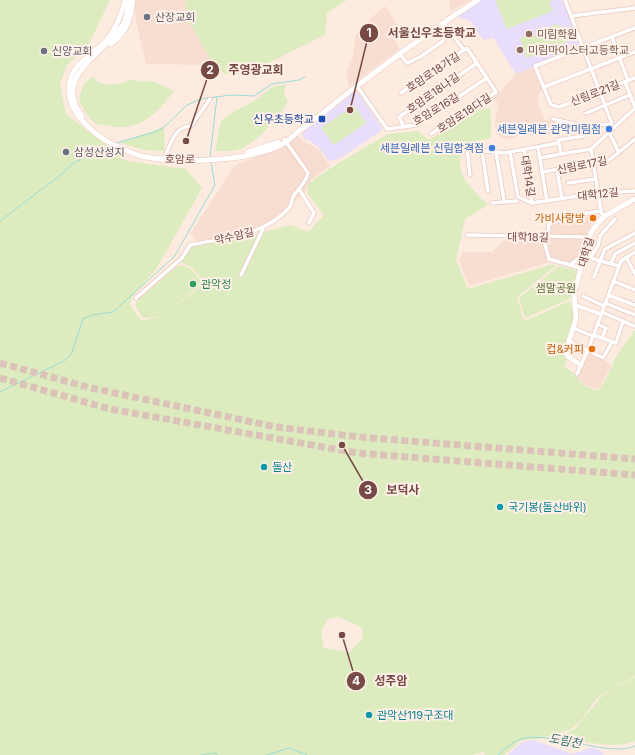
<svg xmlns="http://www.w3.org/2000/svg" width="635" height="755" font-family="Inter,'Noto Sans KR',sans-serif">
<rect width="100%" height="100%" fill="#feebe0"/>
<g fill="#f8ddd1">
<path d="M 134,0 L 185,0 L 189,22 L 214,65 L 146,64 L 136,21 Z"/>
<path d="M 450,0 L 471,0 L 451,11 L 450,8 Z"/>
<path d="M 385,6 L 404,34 L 395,41 L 400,49 L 348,87 L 347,70 L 353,58 L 355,38 L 360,28 Z"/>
<path d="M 535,66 L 544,87 L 537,98 L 544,120 L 553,119 L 557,134 L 520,135 L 506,140 L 496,134 L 495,121 L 499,105 L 494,98 L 516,74 Z"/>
<path d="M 298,136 L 303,141 L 318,149 L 330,166 L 310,181 L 303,195 L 261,227 L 200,243 L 190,234 L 234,166 L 289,144 Z"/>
<path d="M 591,213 L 591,231 L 584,254 L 570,264 L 550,259 L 547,248 L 550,225 Z"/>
<path d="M 504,240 L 542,241 L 547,263 L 469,286 L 459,260 L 463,252 L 492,252 Z"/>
<path d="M 589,352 L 612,365 L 598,390 L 584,385 L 577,376 Z"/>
</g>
<g fill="#e8ddfa">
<path d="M 478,0 L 565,0 L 583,48 L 516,74 L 493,38 L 483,40 L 470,21 L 454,15 Z"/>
<path d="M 355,91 L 358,93 L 382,128 L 381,131 L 339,159 L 329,161 L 319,148 L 309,140 L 304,139 L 302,133 Z"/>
<path d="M 533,740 L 573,754 L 589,748 L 594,748 L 601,751 L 604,755 L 507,755 L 523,741 Z"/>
</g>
<g fill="#ddecbe" fill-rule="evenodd">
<path d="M 0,0 L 110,0 L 88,46 L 67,65 L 60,85 L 66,114 L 127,161 L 186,169 L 202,188 L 157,268 L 132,297 L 130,304 L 141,321 L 158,317 L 166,313 L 157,317 L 142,318 L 135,305 L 138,299 L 178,266 L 182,265 L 191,269 L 201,281 L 197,288 L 169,310 L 198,289 L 202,280 L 192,268 L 181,262 L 193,246 L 249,236 L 291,225 L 308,232 L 324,215 L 307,193 L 308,184 L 332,167 L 388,134 L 418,131 L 429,140 L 476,111 L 491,108 L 491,138 L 466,143 C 450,172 469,185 488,205 L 465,219 L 456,260 L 468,289 L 550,265 L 557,265 L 517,297 L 523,319 L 527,320 L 570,301 L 574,318 L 564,349 L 567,359 L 564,367 L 573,372 L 584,386 L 598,391 L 608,375 L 617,355 L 635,330 L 635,676 L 609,690 L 596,699 L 583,718 L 572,729 L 539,739 L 522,740 L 504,755 L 485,755 L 484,752 L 472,755 L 0,755 ZM 338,617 L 357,625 L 363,630 L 362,639 L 350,652 L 324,648 L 321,632 L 328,619 Z"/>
<path d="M 185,0 L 347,0 L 327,13 L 325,35 L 246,74 L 225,74 L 214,65 L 189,22 Z"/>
<path d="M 495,0 L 553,0 L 549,2 L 553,11 L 507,29 Z"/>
<path d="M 558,24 L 567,42 L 536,52 L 536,54 L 527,58 L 525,56 L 526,54 L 520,38 L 533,33 L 534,36 L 552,30 L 551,26 Z"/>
<path d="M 94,76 L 97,82 C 111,87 120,84 133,79 L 140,82 L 152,81 L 174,91 C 159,112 138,133 110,126 C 106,125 99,126 95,123 C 88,117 83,109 79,100 C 81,89 84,81 94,76 Z"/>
<path d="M 286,84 L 284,94 L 288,101 C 281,116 258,140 243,148 C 234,152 225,151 215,151 L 221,121 L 228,115 L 256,100 L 272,87 Z"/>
<path d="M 354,105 L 366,123 L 334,145 L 321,128 Z"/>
<path d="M 164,127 L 165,138 L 164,151 L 144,150 L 120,143 Z"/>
<path d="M 559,266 L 578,271 L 570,299 L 525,318 L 519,298 Z"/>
<path d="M 635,677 L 635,741 C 616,750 580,741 560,737 L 575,729 L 600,698 L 610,690 Z"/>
</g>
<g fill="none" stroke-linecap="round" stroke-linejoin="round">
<g stroke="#99dbd5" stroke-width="1">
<path d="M 116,143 L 155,132 L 164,127 L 187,105 L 201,99 L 231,95 L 254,96 L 272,84 L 299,80 L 305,77"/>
<path d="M 210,157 L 217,97"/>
<path d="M 0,221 L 62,174 L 72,164 L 103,147"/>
<path d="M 0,392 L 64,361 L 72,353 L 83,319 L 93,315 L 113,312 L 174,257 L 215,185 L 211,162"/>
<path d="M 200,755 L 215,753 L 218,755"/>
<path d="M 267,755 L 289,748 L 307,755"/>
<path d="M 498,755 C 505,749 512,742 521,739 C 541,733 582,745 604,748 C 614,749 626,750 635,746"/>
</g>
<g stroke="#dcc3ba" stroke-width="7" stroke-dasharray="7 3.5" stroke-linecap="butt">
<path d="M 0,363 L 91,388 L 276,427 L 359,437 L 635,459"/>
<path d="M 0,378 L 110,409 L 357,453 L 635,475"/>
</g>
<g stroke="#e8c9c1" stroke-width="5">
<g id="street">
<path d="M 571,16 L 635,8"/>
<path d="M 635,28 L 535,66 L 551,105 L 559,107 L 635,78"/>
<path d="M 612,37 L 628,81"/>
<path d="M 400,54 L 407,63 L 420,57 L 443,41 L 449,30"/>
<path d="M 625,82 L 635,107"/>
<path d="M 357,86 L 387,129 L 416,125 L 487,78"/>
<path d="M 544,87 L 635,52"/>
<path d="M 401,93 L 464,50"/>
<path d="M 586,113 L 630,95"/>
<path d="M 553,119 L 582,126 L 612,124 L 565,0"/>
<path d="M 404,127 L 399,117 L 477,63"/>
<path d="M 609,132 L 619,153"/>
<path d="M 431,134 L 496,92 L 467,48 L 464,50 L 443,22"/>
<path d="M 559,143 L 558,140 L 584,136 L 582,126"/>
<path d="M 538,147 L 547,201"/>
<path d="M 591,149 L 635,108"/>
<path d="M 524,150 L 532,203"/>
<path d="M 482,151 L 488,191"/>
<path d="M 496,152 L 504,201"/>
<path d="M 510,152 L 518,197 L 532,203 L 598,193 L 635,191"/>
<path d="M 540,158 L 561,154"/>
<path d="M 164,159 C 170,146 174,126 191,126 L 210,99"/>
<path d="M 557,170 L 562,199"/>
<path d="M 542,172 L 608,161 L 635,139"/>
<path d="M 470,175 L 467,149 L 504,153 L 559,143 L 561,154 L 591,149 L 601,211 L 604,219"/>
<path d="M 568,183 L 596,179"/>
<path d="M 299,189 L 314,213 L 309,223"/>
<path d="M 492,203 L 517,201"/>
<path d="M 467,235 L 590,237"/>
<path d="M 543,237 L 549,259 L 581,268"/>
<path d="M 548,238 L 549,224 L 580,214 L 601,211"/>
<path d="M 626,257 L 635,274"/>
<path d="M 590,258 L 598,246 L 600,236 L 615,219"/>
<path d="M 583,263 L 590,258 L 619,266"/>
<path d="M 611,264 L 615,254 L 635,243"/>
<path d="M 570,265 L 585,254"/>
<path d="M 241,275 L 263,229"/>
<path d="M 594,277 L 605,249 L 635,233"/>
<path d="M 613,281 L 635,290"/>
<path d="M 608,295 L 635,305"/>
<path d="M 583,296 L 604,306"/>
<path d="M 136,298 L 182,258 L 190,245 C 224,238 264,236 289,208 C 292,205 291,200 293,197 C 298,188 306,183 308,173 L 284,139"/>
<path d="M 605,303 L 635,315"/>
<path d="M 575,305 L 601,314"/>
<path d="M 602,312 L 634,326"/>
<path d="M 597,324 L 606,328 L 602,338"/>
<path d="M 573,328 L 593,336"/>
<path d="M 593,335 L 616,343 L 623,321"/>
<path d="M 569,341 L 603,358 L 612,342"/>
<path d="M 577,374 L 588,350 L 621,261 L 635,252"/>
</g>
</g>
<g stroke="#eac5bb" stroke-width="6">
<g id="secondary">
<path d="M 125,0 C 121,17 115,32 102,45 C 86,59 68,67 69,91 C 70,116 97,138 119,147 C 126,150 133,154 141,156 C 179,164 253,162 286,142 C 291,139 295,134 300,130 C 320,116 338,100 357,86 C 396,56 436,26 478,0"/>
<path d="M 111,44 C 128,31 130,20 133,0"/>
<path d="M 82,116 C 51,77 104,54 122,26 C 127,19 128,9 129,0"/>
<path d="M 248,152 L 278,142"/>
<path d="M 581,365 L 567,356 L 567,347 L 576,319 L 574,293 L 591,232 L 603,217 L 635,199"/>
</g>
</g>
<use href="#street" stroke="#fff" stroke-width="3.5"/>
<use href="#secondary" stroke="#fff" stroke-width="5"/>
</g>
<g fill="#6b7280" stroke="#fff0e8" stroke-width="1.5">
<circle cx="147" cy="17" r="4"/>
<circle cx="44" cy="51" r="4"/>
<circle cx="66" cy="152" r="4"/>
</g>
<g fill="#8d6e63" stroke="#fff0e8" stroke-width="1.5">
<circle cx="529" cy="34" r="4"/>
<circle cx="520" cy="50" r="4"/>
</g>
<rect fill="#1a4fb4" stroke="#fff0e8" stroke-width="1.5" x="318" y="115" width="8" height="8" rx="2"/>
<g fill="#3f7fe0" stroke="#fff0e8" stroke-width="1.5">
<circle cx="609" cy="129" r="4"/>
<circle cx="492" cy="148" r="4"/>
</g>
<g fill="#e8710a" stroke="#fff0e8" stroke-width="1.5">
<circle cx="593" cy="218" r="4"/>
<circle cx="592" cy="349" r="4"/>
</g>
<circle fill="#2e9e5b" stroke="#fff0e8" stroke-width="1.5" cx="193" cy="284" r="4"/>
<g fill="#0f9aa8" stroke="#fff0e8" stroke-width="1.5">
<circle cx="264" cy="467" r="4"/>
<circle cx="500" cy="507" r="4"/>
<circle cx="369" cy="715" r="4"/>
</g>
<g text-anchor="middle" stroke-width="4" stroke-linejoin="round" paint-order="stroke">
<g font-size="11" fill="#5b616d" stroke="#fff0e8" text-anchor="start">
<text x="155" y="21">산장교회</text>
<text x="52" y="55">신양교회</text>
<text x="74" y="156">삼성산성지</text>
</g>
<g font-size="11" fill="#785e54" stroke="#fff0e8" text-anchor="start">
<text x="537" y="38">미림학원</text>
<text x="528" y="54">미림마이스터고등학교</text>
</g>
<g font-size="11" fill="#774a46" stroke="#fff0e8">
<text transform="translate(433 72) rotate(-34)" y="4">호암로18가길</text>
<text transform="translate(433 93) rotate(-35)" y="4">호암로18나길</text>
<text transform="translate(595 93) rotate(-21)" y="4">신림로21길</text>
<text transform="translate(436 109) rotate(-31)" y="4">호암로16길</text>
<text transform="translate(464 113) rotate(-33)" y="4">호암로18다길</text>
<text transform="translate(180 159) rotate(1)" y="4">호암로</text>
<text transform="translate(582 165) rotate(-11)" y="4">신림로17길</text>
<text transform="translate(528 176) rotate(81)" y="4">대학14길</text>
<text transform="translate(598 194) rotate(-6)" y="4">대학12길</text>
<text transform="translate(234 236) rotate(-13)" y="4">약수암길</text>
<text transform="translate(528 237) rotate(1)" y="4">대학18길</text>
<text transform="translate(586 252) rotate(-74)" y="4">대학길</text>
</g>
<g font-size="11" fill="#164399" stroke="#fff0e8" text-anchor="end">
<text x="314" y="123">신우초등학교</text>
</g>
<g font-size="11" fill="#366cbe" stroke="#fff0e8" text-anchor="end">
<text x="601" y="133">세븐일레븐 관악미림점</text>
<text x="484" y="152">세븐일레븐 신림합격점</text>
</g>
<g font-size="11" fill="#c56008" stroke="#fff0e8" text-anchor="end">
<text x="585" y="222">가비사랑방</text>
<text x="584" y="353">컵&amp;커피</text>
</g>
<g font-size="11" fill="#27864d" stroke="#fff0e8" text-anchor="start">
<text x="201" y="288">관악정</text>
</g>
<g font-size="11" fill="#587237" stroke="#fff0e8">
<text x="556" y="292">샘말공원</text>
</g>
<g font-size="11" fill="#0d838f" stroke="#fff0e8" text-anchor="start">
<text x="272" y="471">돌산</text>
<text x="508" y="511">국기봉(돌산바위)</text>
<text x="377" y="719">관악산119구조대</text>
</g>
<g font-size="12" font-style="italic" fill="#357671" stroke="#fff0e8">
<text transform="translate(565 741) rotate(10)" y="4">도림천</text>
</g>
</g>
<path fill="none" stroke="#774a46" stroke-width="1.5" d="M350 110L369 33M186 141L210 70M342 445L368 490M342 635L356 681"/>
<g fill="#774a46" stroke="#fff0e8" stroke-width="1.5">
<circle cx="350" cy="110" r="4"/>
<circle cx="186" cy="141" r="4"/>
<circle cx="342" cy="445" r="4"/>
<circle cx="342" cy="635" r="4"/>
<circle cx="369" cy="33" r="10"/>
<circle cx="210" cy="70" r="10"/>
<circle cx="368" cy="490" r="10"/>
<circle cx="356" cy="681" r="10"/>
</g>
<g font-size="12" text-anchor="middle" font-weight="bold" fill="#fff">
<text x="369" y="37">1</text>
<text x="210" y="74">2</text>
<text x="368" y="494">3</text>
<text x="356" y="685">4</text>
</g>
<g font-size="12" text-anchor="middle" font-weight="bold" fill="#774a46" stroke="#fff0e8" stroke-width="4" stroke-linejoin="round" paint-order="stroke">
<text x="432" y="37">서울신우초등학교</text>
<text x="256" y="74">주영광교회</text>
<text x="403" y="494">보덕사</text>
<text x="391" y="685">성주암</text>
</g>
</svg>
